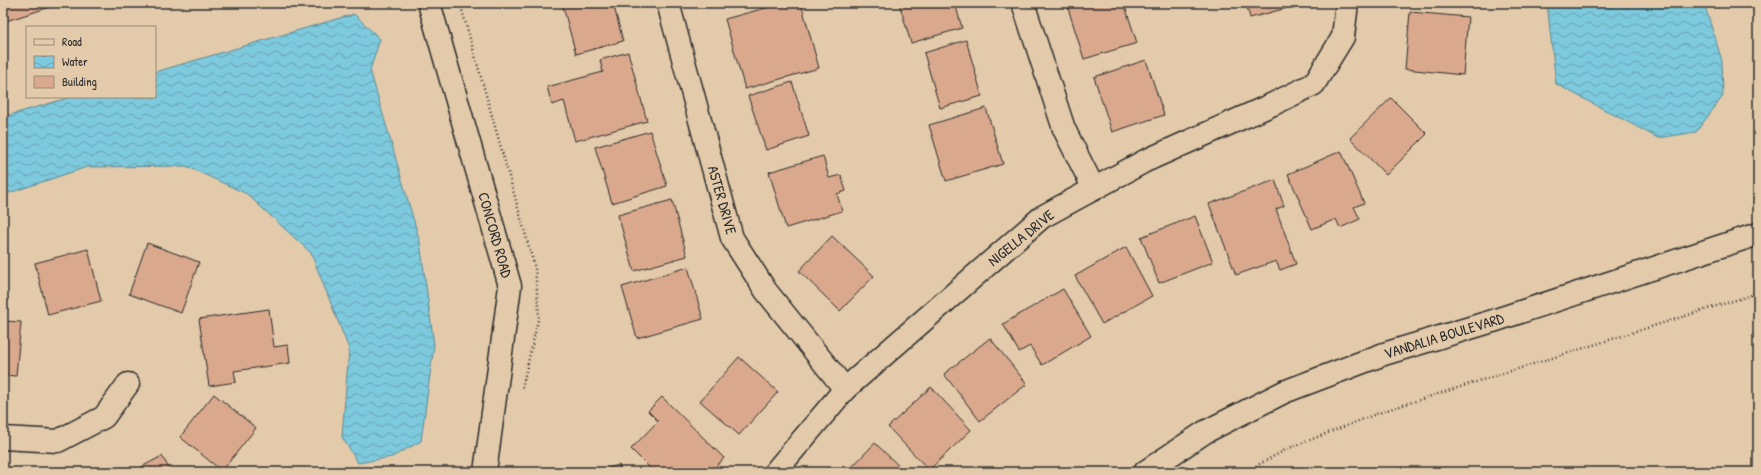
<svg xmlns="http://www.w3.org/2000/svg" width="1761" height="475" font-family="'Patrick Hand',sans-serif">
<defs>
<pattern id="water-waves" width="16" height="10" patternUnits="userSpaceOnUse"><rect width="16" height="10" fill="#7dc9dd"/><path d="M0 5q4-4 8 0t8 0" fill="none" stroke="#67a3b3"/></pattern>
</defs>
<rect width="100%" height="100%" fill="#e2caaa"/>
<filter id="ink" filterUnits="userSpaceOnUse"><feTurbulence type="fractalNoise" baseFrequency=".025" numOctaves="2"/><feDisplacementMap in="SourceGraphic" scale="8" xChannelSelector="R" yChannelSelector="G"/><feConvolveMatrix kernelMatrix="1 2 1 2 8 2 1 2 1" color-interpolation-filters="sRGB"/></filter>
<g filter="url(#ink)">
<g fill="url(#water-waves)" stroke="#5c8a96">
<path d="M 1547,3 L 1704,3 L 1722,61 L 1723,96 L 1696,132 L 1658,138 L 1556,84 Z"/>
<path d="M 354,14 L 380,39 L 370,70 L 420,242 L 434,345 L 421,441 L 392,457 L 358,463 L 342,437 L 349,349 L 311,253 L 247,194 L 186,166 L 87,167 L 3,195 L 3,117 L 71,97 L 155,97 L 155,72 Z"/>
</g>
<g fill="#daa98d" stroke="#2b2b2b">
<path d="M 3,3 L 49,3 L 50,7 L 3,22 Z"/>
<path d="M 562,3 L 613,3 L 623,41 L 576,54 Z"/>
<path d="M 784,3 L 801,3 L 819,68 L 745,89 L 725,19 Z"/>
<path d="M 899,3 L 955,3 L 962,28 L 911,43 Z"/>
<path d="M 1084,3 L 1124,3 L 1137,43 L 1084,59 L 1068,8 Z"/>
<path d="M 1246,3 L 1298,3 L 1298,5 L 1250,18 Z"/>
<path d="M 1410,12 L 1468,17 L 1463,75 L 1405,69 Z"/>
<path d="M 966,40 L 982,96 L 940,108 L 924,53 Z"/>
<path d="M 628,52 L 647,121 L 575,141 L 564,101 L 552,105 L 547,87 L 603,72 L 600,60 Z"/>
<path d="M 1146,60 L 1164,115 L 1112,132 L 1094,77 Z"/>
<path d="M 792,82 L 809,136 L 766,150 L 748,96 Z"/>
<path d="M 1391,98 L 1427,134 L 1386,175 L 1350,138 Z"/>
<path d="M 986,108 L 1003,164 L 946,181 L 929,125 Z"/>
<path d="M 650,131 L 667,186 L 612,203 L 595,147 Z"/>
<path d="M 1341,151 L 1364,203 L 1354,207 L 1360,219 L 1340,228 L 1336,219 L 1312,229 L 1288,174 Z"/>
<path d="M 823,156 L 829,178 L 841,175 L 846,191 L 837,194 L 842,211 L 786,228 L 769,172 Z"/>
<path d="M 1275,180 L 1284,206 L 1276,209 L 1296,264 L 1280,270 L 1276,261 L 1236,275 L 1209,204 Z"/>
<path d="M 672,200 L 687,256 L 634,271 L 618,215 Z"/>
<path d="M 1195,216 L 1213,262 L 1159,283 L 1141,237 Z"/>
<path d="M 832,236 L 874,276 L 840,311 L 799,271 Z"/>
<path d="M 147,243 L 199,262 L 181,313 L 129,294 Z"/>
<path d="M 1126,247 L 1152,296 L 1102,324 L 1075,276 Z"/>
<path d="M 88,249 L 101,301 L 48,315 L 35,263 Z"/>
<path d="M 688,267 L 703,319 L 637,338 L 622,287 Z"/>
<path d="M 1063,289 L 1091,336 L 1042,365 L 1030,346 L 1019,352 L 1003,324 Z"/>
<path d="M 269,309 L 274,347 L 288,345 L 290,363 L 234,371 L 236,382 L 209,386 L 199,319 Z"/>
<path d="M 3,321 L 21,322 L 16,376 L 3,375 Z"/>
<path d="M 990,338 L 1027,384 L 980,421 L 944,374 Z"/>
<path d="M 739,357 L 778,392 L 739,435 L 700,401 Z"/>
<path d="M 931,387 L 971,430 L 929,470 L 888,427 Z"/>
<path d="M 214,394 L 256,428 L 222,471 L 180,437 Z"/>
<path d="M 662,397 L 724,458 L 711,472 L 654,472 L 631,449 L 658,421 L 648,411 Z"/>
<path d="M 875,443 L 905,472 L 847,472 Z"/>
<path d="M 162,456 L 171,472 L 132,472 Z"/>
<path d="M 619,465 L 621,472 L 594,472 Z"/>
</g>
<g fill="none" stroke-linecap="round" stroke-linejoin="round">
<g stroke="#2b2b2b" stroke-width="25">
<g id="minor">
<path d="M 429,3 L 510,286 L 485,472"/>
<path d="M 668,3 L 732,238 L 766,291 L 845,389"/>
<path d="M 1023,3 L 1064,129 L 1094,189"/>
<path d="M 3,438 L 58,441 L 104,417 L 128,384"/>
<path d="M 775,472 L 845,389 L 1042,217 L 1145,161 L 1271,105 L 1314,84 L 1343,37 L 1347,3"/>
<path d="M 1145,472 L 1205,432 L 1284,392 L 1384,354 L 1493,321 L 1758,234"/>
</g>
</g>
<g stroke="#2b2b2b" stroke-width="2.5" stroke-dasharray="1 3" stroke-linecap="butt">
<path d="M 460,3 L 535,268 L 539,316 L 522,388"/>
<path d="M 1245,472 L 1287,449 L 1384,411 L 1758,293"/>
</g>
<use href="#minor" stroke="#e2caaa" stroke-width="22"/>
</g>
</g>
<g text-anchor="middle" stroke-width="3" stroke-linejoin="round" paint-order="stroke">
<g font-size="15" fill="#2b2b2b" stroke="#e2caaa">
<text transform="translate(722 200) rotate(74)" y="5">ASTER DRIVE</text>
<text transform="translate(495 235) rotate(74)" y="5">CONCORD ROAD</text>
<text transform="translate(1021 238) rotate(-39)" y="5">NIGELLA DRIVE</text>
<text transform="translate(1444 336) rotate(-17)" y="5">VANDALIA BOULEVARD</text>
</g>
</g>
<rect width="1761" height="475" fill="none" stroke="#e2caaa" stroke-width="16"/>
<rect x="8" y="8" width="1745" height="459" fill="none" stroke="#2b2b2b" stroke-width="1.5" filter="url(#ink)"/>
<rect x="26" y="26" width="130" height="72" fill="#e2caaa" stroke="#998a77"/>
<rect x="34" y="39" width="20" height="6" fill="#e2caaa" stroke="#998a77"/>
<text x="62" y="46" font-size="12" fill="#2b2b2b">Road</text>
<rect x="34" y="56" width="20" height="12" fill="url(#water-waves)" stroke="#998a77"/>
<text x="62" y="66" font-size="12" fill="#2b2b2b">Water</text>
<rect x="34" y="76" width="20" height="12" fill="#daa98d" stroke="#998a77"/>
<text x="62" y="86" font-size="12" fill="#2b2b2b">Building</text>
</svg>
